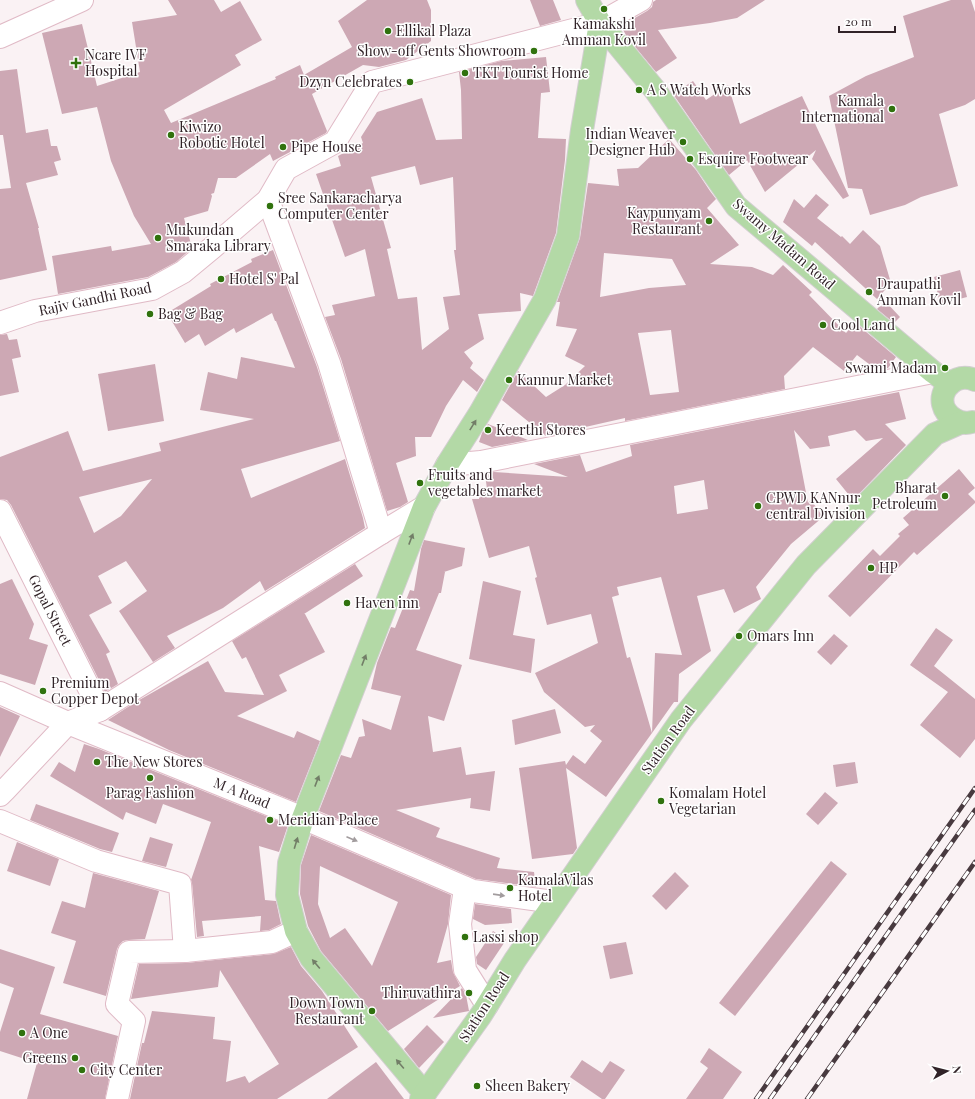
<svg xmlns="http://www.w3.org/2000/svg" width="975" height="1099" font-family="'Playfair Display',serif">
<rect width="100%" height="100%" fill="#faf2f4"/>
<g fill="#cda8b4" fill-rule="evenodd">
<path d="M 168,0 L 214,0 L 221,12 L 240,1 L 262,40 L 235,55 L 241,65 L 164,110 L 171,123 L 276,79 L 275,77 L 300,65 L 304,75 L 352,47 L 338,21 L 367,0 L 427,0 L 431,10 L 431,41 L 406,60 L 379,67 L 363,65 L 312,94 L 327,131 L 326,133 L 273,161 L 270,154 L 236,178 L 218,178 L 214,193 L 211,194 L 212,196 L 208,211 L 184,218 L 192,248 L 176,262 L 148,277 L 58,294 L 52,256 L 111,246 L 112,251 L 151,244 L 134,216 L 111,161 L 97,107 L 62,114 L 42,33 L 82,24 L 97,86 L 140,72 L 132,22 L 177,15 Z"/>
<path d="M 530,0 L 553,0 L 561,20 L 540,26 Z"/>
<path d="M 656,0 L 765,0 L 737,18 L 710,23 L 658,30 L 677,58 L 656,72 L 627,37 L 621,26 L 647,11 L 652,7 L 653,2 Z"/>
<path d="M 951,0 L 971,0 L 975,12 L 975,99 L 965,105 L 939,114 L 958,186 L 921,197 L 905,205 L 870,215 L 862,189 L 848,188 L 829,96 L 866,76 L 914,57 L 903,16 Z"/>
<path d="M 546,57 L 550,92 L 541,93 L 538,138 L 566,139 L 565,160 L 556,233 L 533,296 L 520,293 L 521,311 L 478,314 L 484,339 L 464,352 L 473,363 L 470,368 L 484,380 L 477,392 L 463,380 L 446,406 L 431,437 L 415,437 L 416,456 L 396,463 L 408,502 L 400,507 L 387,511 L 341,359 L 325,317 L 335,315 L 332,305 L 375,296 L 365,249 L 345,257 L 316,174 L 341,166 L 338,156 L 363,143 L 361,137 L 377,112 L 422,98 L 436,140 L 462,139 L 461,90 L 459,72 L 501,61 ZM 415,166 L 420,185 L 453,177 L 456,250 L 454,250 L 460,295 L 443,297 L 449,329 L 422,350 L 417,297 L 398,299 L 387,249 L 391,248 L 371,177 Z"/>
<path d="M 17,69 L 26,133 L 48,129 L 51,146 L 57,146 L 61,160 L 54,162 L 58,175 L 26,183 L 39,228 L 38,228 L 47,270 L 0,280 L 0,189 L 11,188 L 3,135 L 0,135 L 0,71 Z"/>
<path d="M 693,81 L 706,100 L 728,85 L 740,124 L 802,96 L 849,196 L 843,199 L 812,159 L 816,150 L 765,192 L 747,160 L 729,175 L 673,94 Z"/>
<path d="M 669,139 L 696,170 L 710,191 L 716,199 L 707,208 L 739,245 L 710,264 L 752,267 L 773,275 L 783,265 L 812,292 L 809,295 L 846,333 L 853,325 L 857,328 L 859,326 L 896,357 L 888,368 L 877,370 L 857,355 L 844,371 L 813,347 L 784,376 L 785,389 L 625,421 L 625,418 L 572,430 L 572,431 L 546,436 L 502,400 L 518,371 L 546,397 L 565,385 L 585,366 L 565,356 L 577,329 L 556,326 L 560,302 L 557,302 L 580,238 L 588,183 L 619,186 L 617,169 L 638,168 ZM 604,253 L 672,259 L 686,285 L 649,288 L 600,297 ZM 671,330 L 679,392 L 650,395 L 638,333 Z"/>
<path d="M 816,194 L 829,205 L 817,218 L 841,237 L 842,236 L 850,244 L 863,230 L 880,246 L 891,283 L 877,299 L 815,242 L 812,246 L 783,222 L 794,199 L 804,208 Z"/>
<path d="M 273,250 L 317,367 L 340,441 L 241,469 L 251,498 L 345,459 L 363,518 L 365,528 L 265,591 L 260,581 L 223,608 L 167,636 L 175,648 L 153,662 L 119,611 L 147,591 L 126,561 L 98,576 L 112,603 L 89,615 L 110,652 L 106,654 L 118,684 L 105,692 L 11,505 L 7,500 L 0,499 L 0,457 L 68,431 L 83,471 L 161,451 L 159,443 L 254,419 L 200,410 L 208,372 L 237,379 L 241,357 L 295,368 L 276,321 L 275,321 L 272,313 L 236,333 L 234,328 L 205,346 L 199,334 L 185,343 L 167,313 L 211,286 L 210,284 L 252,262 L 251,259 ZM 152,479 L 121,516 L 94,533 L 79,497 Z"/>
<path d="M 960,270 L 967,297 L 940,304 L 934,277 Z"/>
<path d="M 885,301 L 900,317 L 894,323 L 877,309 Z"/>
<path d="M 7,334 L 9,340 L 17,339 L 21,357 L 12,359 L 19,392 L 0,396 L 0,335 Z"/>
<path d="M 155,364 L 164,421 L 108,431 L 98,374 Z"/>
<path d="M 899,392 L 906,419 L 885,424 L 906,445 L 853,500 L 836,479 L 883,438 L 866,441 L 855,430 L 828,436 L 830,446 L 810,449 L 794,430 L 808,503 L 811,500 L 823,517 L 791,544 L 756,587 L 761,599 L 734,613 L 724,589 L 697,596 L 711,651 L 679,674 L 678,702 L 674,702 L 652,733 L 655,653 L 682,655 L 661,577 L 617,587 L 619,595 L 612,597 L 627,658 L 630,657 L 652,733 L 606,797 L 566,768 L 577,848 L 573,854 L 532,859 L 519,768 L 565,761 L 566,765 L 573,755 L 585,764 L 602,741 L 590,731 L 595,725 L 585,727 L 544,692 L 535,673 L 598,643 L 591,614 L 547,625 L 535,578 L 537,577 L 529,546 L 489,558 L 472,499 L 479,499 L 479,489 L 487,489 L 485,474 L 494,472 L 568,477 L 534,464 L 580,455 L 586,472 L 632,456 L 630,445 ZM 704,480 L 708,509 L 677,514 L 674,486 Z"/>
<path d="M 488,424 L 528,440 L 492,447 L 479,442 L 482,433 Z"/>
<path d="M 959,469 L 975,488 L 968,494 L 975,501 L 975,503 L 917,555 L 914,552 L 850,617 L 828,596 L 873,549 L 880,556 L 900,536 L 898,534 L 909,525 L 903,518 Z"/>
<path d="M 424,540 L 465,548 L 462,566 L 444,572 L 445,572 L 441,593 L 439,593 L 416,650 L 462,665 L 444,721 L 428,716 L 433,752 L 461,747 L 466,775 L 495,771 L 490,811 L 470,808 L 471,798 L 396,810 L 440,828 L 436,837 L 500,858 L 497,868 L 534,872 L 536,887 L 476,879 L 319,811 L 341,755 L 351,758 L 359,737 L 365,736 L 362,719 L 391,730 L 401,696 L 371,689 L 377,663 L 391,627 L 395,628 L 410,590 L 414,591 L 421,549 Z"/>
<path d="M 355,564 L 363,576 L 304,614 L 305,614 L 325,652 L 279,675 L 287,691 L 237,716 L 294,738 L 297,731 L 320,741 L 296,802 L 169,750 L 108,720 L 134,703 L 208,661 L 225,692 L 264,695 L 246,657 L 242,659 L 232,641 Z"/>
<path d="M 12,579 L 34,624 L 29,639 L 48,645 L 35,685 L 0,674 L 0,584 Z"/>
<path d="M 483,581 L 521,591 L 513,635 L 535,639 L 531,673 L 469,659 Z"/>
<path d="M 936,628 L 953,640 L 934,666 L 975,699 L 975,739 L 960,758 L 920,725 L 948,692 L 910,665 Z"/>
<path d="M 834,634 L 848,646 L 831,665 L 817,652 Z"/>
<path d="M 0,707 L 20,716 L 0,757 Z"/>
<path d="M 555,709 L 561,733 L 515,745 L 512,720 Z"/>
<path d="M 84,744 L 99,749 L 288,825 L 279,852 L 259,846 L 265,900 L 276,901 L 281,924 L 269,930 L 260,931 L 261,916 L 202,921 L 204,936 L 197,937 L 192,883 L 191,880 L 211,822 L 163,804 L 156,824 L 126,812 L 123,820 L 50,776 L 59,762 L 75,772 Z"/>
<path d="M 855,762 L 858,783 L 836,787 L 833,765 Z"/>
<path d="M 825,792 L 838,803 L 818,825 L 806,814 Z"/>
<path d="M 36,804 L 119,833 L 112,852 L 100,849 L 30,820 Z"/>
<path d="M 311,835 L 451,895 L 448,924 L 437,963 L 451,960 L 453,972 L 460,986 L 388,1031 L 321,951 L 308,926 L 300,894 L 301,865 ZM 320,866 L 398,902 L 372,966 L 345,928 L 330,938 L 318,904 Z"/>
<path d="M 150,837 L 173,844 L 166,867 L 142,861 Z"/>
<path d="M 17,842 L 59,859 L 50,886 L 7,871 Z"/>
<path d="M 831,861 L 847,874 L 735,1016 L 719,1003 Z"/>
<path d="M 675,872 L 689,886 L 666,910 L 652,896 Z"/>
<path d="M 93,873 L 159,891 L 145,939 L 128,940 L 123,941 L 119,945 L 117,949 L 106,996 L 63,983 L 76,941 L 51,933 L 62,901 L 85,908 Z"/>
<path d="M 475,904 L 511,909 L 512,923 L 485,925 L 473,919 Z"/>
<path d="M 493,931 L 506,940 L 486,970 L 477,964 L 476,957 Z"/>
<path d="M 626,942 L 633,974 L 610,979 L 603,946 Z"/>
<path d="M 291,947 L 301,966 L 322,991 L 358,1047 L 277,1099 L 130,1099 L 142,1043 L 144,1043 L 152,1011 L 215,1017 L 213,1039 L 231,1041 L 226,1082 L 245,1076 L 249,1083 L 279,1064 L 220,970 L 218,987 L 131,999 L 139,964 L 186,963 L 273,954 Z"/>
<path d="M 0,949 L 55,967 L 40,1014 L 118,1036 L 105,1099 L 27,1099 L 37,1063 L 0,1051 L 0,1032 L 14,988 L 0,983 Z"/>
<path d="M 462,988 L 466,995 L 469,1011 L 433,1018 Z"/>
<path d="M 427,1025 L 444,1042 L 419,1068 L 404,1049 Z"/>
<path d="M 709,1048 L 742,1072 L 723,1099 L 686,1099 L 708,1068 L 700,1062 Z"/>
<path d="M 582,1060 L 602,1073 L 610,1061 L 625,1070 L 605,1099 L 602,1099 L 570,1077 Z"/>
<path d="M 376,1062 L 404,1099 L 327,1099 Z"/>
</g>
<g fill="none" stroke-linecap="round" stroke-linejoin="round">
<g stroke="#e0bac6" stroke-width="24">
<g id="minor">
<path d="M 0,37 L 82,0"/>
<path d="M 268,200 L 329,363 L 381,533"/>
<path d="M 0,323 L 35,311 L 152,289 L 183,272 L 212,248 L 268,200 L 286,169 L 335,142 L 372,82 L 600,23 L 641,0"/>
<path d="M 447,465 L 481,462 L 933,372"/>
<path d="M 0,511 L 100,710"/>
<path d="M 0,693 L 68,723 L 303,818 L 473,891 L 554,902"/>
<path d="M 0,795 L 5,790 L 68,723 L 100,710 L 381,533 L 424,507"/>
<path d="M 0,821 L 96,861 L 180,884 L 185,951 L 272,942 L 296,931"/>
<path d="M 465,888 L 460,924 L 465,970 L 487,1005"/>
<path d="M 117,1099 L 134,1021 L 117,1004 L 129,952 L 185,951"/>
</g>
</g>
<g stroke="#d2cfd0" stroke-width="24">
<g id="major">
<path d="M 587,0 L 600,23 L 655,90 L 736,206 L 933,372 L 950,384"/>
<path d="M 972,422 C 965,424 960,423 954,419 C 929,403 949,369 975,380"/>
<path d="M 425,1094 L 311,958 L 296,931 L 287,895 L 289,863 L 303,818 L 424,507 L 447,465 L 480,413 L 545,299 L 568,236 L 582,130 L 600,23"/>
<path d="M 421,1099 L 481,1015 L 515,960 L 681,720 L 806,565 L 935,434 L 960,423"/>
</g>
</g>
<use href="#minor" stroke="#fff" stroke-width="22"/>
<use href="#major" stroke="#b3d9a6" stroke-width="22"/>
<g stroke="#483a3f" stroke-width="4.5">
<g id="rail">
<path d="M 756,1099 L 975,788"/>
<path d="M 770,1099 L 975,810"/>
<path d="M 807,1099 L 975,862"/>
</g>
</g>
<use href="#rail" stroke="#fff" stroke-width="3" stroke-dasharray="9" stroke-linecap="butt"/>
</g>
<defs><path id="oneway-solid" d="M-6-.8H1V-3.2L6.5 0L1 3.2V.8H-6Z"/></defs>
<g fill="#727e67">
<use href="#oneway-solid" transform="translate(473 425) rotate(-58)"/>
<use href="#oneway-solid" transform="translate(411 539) rotate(-69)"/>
<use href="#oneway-solid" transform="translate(364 660) rotate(-69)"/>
<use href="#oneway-solid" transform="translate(317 781) rotate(-69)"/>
<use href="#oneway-solid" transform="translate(296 843) rotate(-73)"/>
<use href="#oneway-solid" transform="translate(316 964) rotate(-130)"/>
<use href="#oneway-solid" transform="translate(400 1064) rotate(-130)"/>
</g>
<g fill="#a29c9e">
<use href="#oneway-solid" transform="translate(352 839) rotate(23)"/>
<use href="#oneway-solid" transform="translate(499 895) rotate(8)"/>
</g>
<g fill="#30720e" stroke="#fff" stroke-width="1.5">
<circle cx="604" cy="9" r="4"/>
<circle cx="388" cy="31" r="4"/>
<circle cx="534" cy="51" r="4"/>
<path d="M74 57h4v4h4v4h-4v4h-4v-4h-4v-4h4z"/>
<circle cx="465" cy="73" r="4"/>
<circle cx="410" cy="82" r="4"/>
<circle cx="639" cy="90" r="4"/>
<circle cx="892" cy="109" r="4"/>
<circle cx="171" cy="135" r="4"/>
<circle cx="683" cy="142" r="4"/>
<circle cx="283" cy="147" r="4"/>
<circle cx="690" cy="159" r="4"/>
<circle cx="270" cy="206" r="4"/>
<circle cx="709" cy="221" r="4"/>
<circle cx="158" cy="238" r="4"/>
<circle cx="221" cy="279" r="4"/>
<circle cx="869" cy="292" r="4"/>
<circle cx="150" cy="314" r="4"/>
<circle cx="823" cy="325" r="4"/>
<circle cx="945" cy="368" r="4"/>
<circle cx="509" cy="380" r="4"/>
<circle cx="488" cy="430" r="4"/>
<circle cx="420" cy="483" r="4"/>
<circle cx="945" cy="496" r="4"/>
<circle cx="758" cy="506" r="4"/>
<circle cx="871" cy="568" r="4"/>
<circle cx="347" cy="603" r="4"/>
<circle cx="739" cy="636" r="4"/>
<circle cx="43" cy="691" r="4"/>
<circle cx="97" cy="762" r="4"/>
<circle cx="150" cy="778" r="4"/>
<circle cx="661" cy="801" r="4"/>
<circle cx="270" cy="820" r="4"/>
<circle cx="510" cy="888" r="4"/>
<circle cx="465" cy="937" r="4"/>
<circle cx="469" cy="993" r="4"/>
<circle cx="372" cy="1011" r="4"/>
<circle cx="22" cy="1033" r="4"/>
<circle cx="75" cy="1058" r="4"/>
<circle cx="82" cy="1070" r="4"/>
<circle cx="477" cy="1086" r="4"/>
</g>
<g text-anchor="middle" stroke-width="3" stroke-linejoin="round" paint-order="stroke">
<g font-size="14" fill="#312328" stroke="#fff" text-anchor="start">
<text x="604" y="29" text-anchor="middle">Kamakshi<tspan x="604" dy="16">Amman Kovil</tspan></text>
<text x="396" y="36">Ellikal Plaza</text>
<text x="526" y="56" text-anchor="end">Show-off Gents Showroom</text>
<text x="85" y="60">Ncare IVF<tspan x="85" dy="16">Hospital</tspan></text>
<text x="473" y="78">TKT Tourist Home</text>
<text x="402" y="87" text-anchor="end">Dzyn Celebrates</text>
<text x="647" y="95">A S Watch Works</text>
<text x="884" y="106" text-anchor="end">Kamala<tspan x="884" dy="16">International</tspan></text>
<text x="179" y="132">Kiwizo<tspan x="179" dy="16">Robotic Hotel</tspan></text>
<text x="675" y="139" text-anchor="end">Indian Weaver<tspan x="675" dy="16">Designer Hub</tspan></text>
<text x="291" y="152">Pipe House</text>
<text x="698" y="164">Esquire Footwear</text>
<text x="278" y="203">Sree Sankaracharya<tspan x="278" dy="16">Computer Center</tspan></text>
<text x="701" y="218" text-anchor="end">Kaypunyam<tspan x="701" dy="16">Restaurant</tspan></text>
<text x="166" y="235">Mukundan<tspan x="166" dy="16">Smaraka Library</tspan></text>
<text x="229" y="284">Hotel S' Pal</text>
<text x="877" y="289">Draupathi<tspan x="877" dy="16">Amman Kovil</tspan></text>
<text x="158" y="319">Bag &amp; Bag</text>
<text x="831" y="330">Cool Land</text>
<text x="937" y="373" text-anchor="end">Swami Madam</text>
<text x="517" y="385">Kannur Market</text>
<text x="496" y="435">Keerthi Stores</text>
<text x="428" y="480">Fruits and<tspan x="428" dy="16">vegetables market</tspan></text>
<text x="937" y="493" text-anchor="end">Bharat<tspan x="937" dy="16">Petroleum</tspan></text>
<text x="766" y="503">CPWD KANnur<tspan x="766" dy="16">central Division</tspan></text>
<text x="879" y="573">HP</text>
<text x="355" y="608">Haven inn</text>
<text x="747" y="641">Omars Inn</text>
<text x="51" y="688">Premium<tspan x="51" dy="16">Copper Depot</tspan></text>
<text x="105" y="767">The New Stores</text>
<text x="150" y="798" text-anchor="middle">Parag Fashion</text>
<text x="669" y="798">Komalam Hotel<tspan x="669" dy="16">Vegetarian</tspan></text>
<text x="278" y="825">Meridian Palace</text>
<text x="518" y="885">KamalaVilas<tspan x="518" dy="16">Hotel</tspan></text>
<text x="473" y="942">Lassi shop</text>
<text x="461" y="998" text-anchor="end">Thiruvathira</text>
<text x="364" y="1008" text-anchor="end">Down Town<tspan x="364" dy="16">Restaurant</tspan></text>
<text x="30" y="1038">A One</text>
<text x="67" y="1063" text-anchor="end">Greens</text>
<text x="90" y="1075">City Center</text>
<text x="485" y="1091">Sheen Bakery</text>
</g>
<g font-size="14" fill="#312328" stroke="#fff">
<text transform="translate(784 244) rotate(41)" y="5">Swamy Madam Road</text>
<text transform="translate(95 299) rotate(-12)" y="5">Rajiv Gandhi Road</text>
<text transform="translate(50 610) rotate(63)" y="5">Gopal Street</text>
<text transform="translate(668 740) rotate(-54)" y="5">Station Road</text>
<text transform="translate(242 793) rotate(22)" y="5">M A Road</text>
<text transform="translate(484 1007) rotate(-57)" y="5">Station Road</text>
</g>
</g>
<g transform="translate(947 1071) rotate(83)" stroke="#ffffff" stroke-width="3" paint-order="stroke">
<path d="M0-3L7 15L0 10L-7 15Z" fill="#312328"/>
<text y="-6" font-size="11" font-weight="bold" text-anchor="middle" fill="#312328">N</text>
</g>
<path d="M839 26v6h56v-6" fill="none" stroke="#312328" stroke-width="2"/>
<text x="845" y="26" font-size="12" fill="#312328" stroke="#ffffff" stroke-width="3" paint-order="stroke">20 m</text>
</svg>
